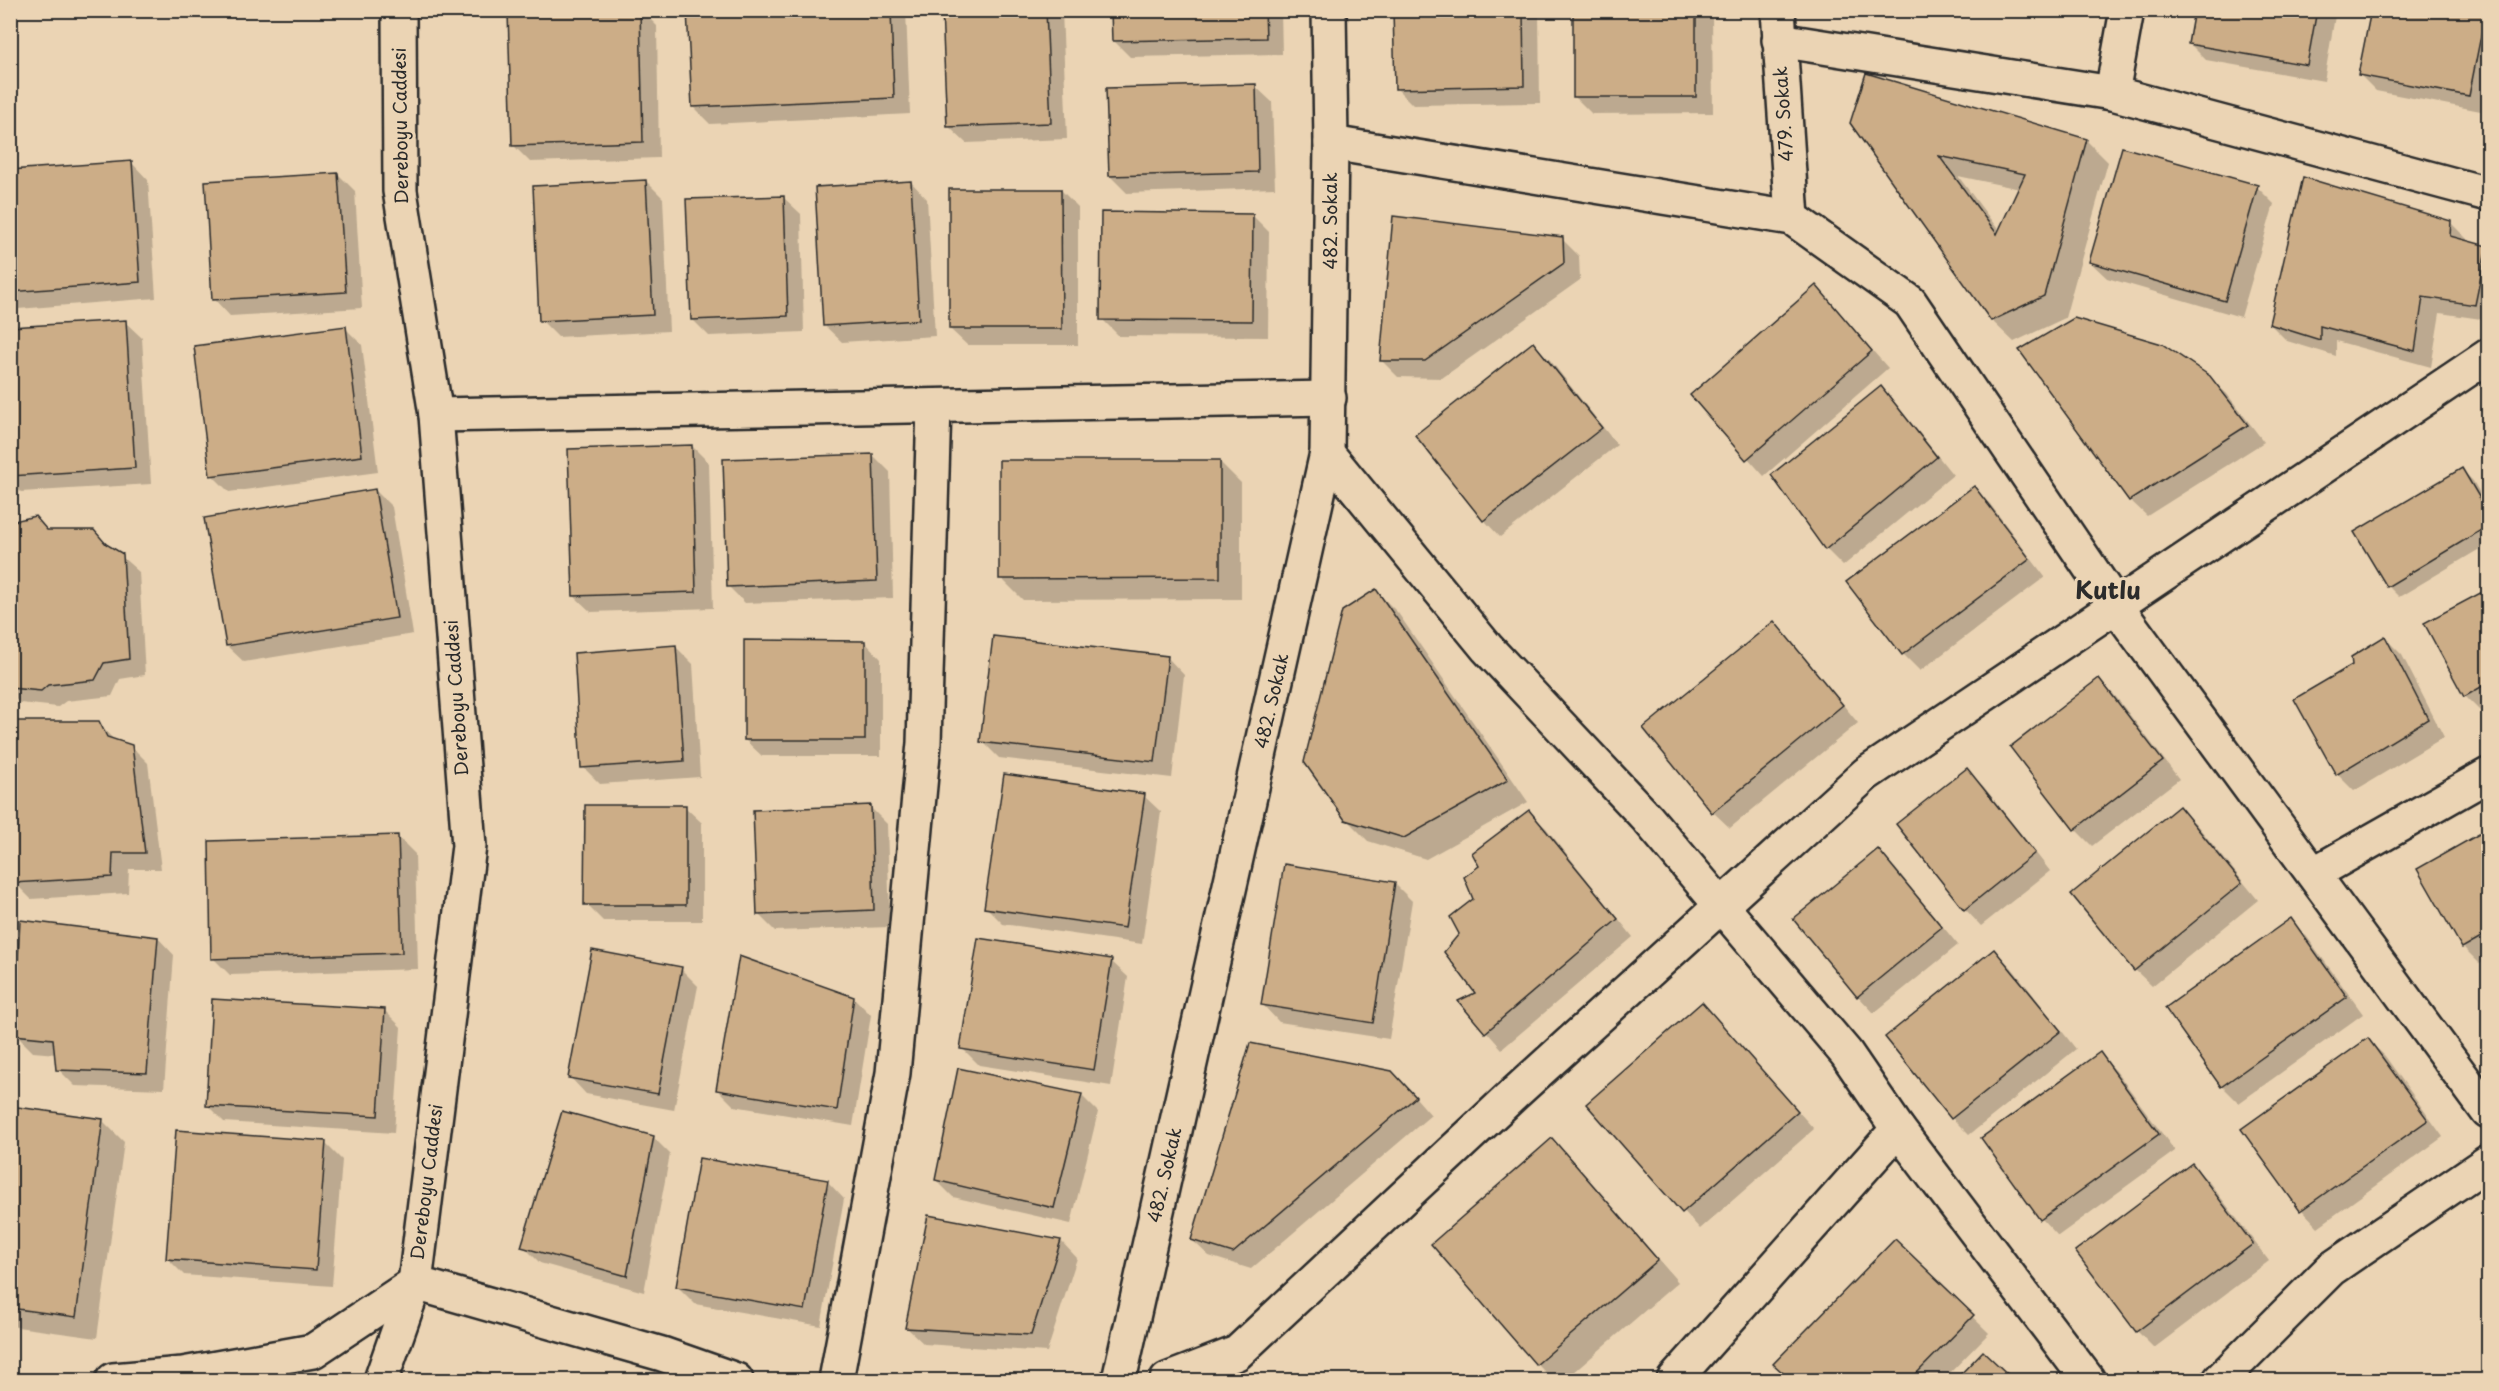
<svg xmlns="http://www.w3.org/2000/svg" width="2499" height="1391" font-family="'Playpen Sans',sans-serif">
<rect width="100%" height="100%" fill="#ebd4b4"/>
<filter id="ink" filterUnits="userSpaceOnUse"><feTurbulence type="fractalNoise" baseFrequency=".0167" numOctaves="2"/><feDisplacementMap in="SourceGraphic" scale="12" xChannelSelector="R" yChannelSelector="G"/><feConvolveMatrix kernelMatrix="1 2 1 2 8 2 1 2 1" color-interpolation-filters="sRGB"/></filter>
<g filter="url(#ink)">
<g fill="#0003" fill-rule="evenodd">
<path d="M 609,10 L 641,10 L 657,26 L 659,158 L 530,162 L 513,145 Z"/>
<path d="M 689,10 L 906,10 L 910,114 L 710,124 L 693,107 Z"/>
<path d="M 944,10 L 1062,10 L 1067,139 L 966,143 L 949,127 Z"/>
<path d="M 1112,10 L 1281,10 L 1282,54 L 1130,57 L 1113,40 Z"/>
<path d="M 1395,10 L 1539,10 L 1540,103 L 1413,105 L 1396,88 Z"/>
<path d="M 1575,10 L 1712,10 L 1713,113 L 1592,114 L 1575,97 Z"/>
<path d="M 2062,10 L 2081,10 L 2081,14 Z"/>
<path d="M 2195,10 L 2336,10 L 2324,81 L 2206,60 L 2189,43 Z"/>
<path d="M 2372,10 L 2488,10 L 2488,98 L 2486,112 L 2376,91 L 2360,75 Z"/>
<path d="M 1867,75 L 2087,141 L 2108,162 L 2065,318 L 2014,342 L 1992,321 L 1851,123 ZM 1958,176 L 2020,189 L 2000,232 Z"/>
<path d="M 1255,86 L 1272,102 L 1275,188 L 1127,193 L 1110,176 Z"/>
<path d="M 132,163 L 148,180 L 156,298 L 18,309 L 10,301 L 10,172 Z"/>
<path d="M 338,174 L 355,191 L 362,308 L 230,316 L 214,299 Z"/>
<path d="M 646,181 L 663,198 L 669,331 L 558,337 L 541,320 Z"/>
<path d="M 911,182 L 927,199 L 935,336 L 842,342 L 825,326 Z"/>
<path d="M 2257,187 L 2274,204 L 2241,317 L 2107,278 L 2090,262 Z"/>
<path d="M 1061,190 L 1078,207 L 1078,345 L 967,345 L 950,329 Z"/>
<path d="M 784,198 L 801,214 L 804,332 L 709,336 L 692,319 Z"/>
<path d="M 1252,215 L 1269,232 L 1268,337 L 1119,336 L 1102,319 Z"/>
<path d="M 2450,222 L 2467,239 L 2467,242 L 2488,250 L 2488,320 L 2440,313 L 2431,367 L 2336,341 L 2336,356 L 2287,341 L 2270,324 Z"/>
<path d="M 1562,239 L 1579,256 L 1580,280 L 1442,378 L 1398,377 L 1381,360 Z"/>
<path d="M 1816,287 L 1888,368 L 1764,476 L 1692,395 Z"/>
<path d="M 125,322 L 142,338 L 151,484 L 21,492 L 10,482 L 10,329 Z"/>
<path d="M 345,328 L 362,345 L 378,472 L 229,492 L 212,475 Z"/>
<path d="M 1533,344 L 1550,360 L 1617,445 L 1500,537 L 1484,520 Z"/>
<path d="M 2209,377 L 2227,394 L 2264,442 L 2147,516 L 2130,500 Z"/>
<path d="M 1880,388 L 1897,405 L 1953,475 L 1843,566 L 1826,549 L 1773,475 Z"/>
<path d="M 692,446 L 709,463 L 713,608 L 591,612 L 574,596 Z"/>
<path d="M 873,455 L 890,472 L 893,598 L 745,603 L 728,586 Z"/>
<path d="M 1219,461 L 1241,483 L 1241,599 L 1023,600 L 1001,578 Z"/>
<path d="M 2462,470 L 2473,481 L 2488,507 L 2488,544 L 2399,597 L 2388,586 Z"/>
<path d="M 1974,488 L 1990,504 L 2045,577 L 1920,671 L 1903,654 L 1848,582 Z"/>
<path d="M 375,490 L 392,507 L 413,634 L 244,662 L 227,646 Z"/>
<path d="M 10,523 L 47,531 L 93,531 L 139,572 L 145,675 L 120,679 L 112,696 L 66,701 L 58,707 L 20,703 L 10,694 Z"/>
<path d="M 1376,591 L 1398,613 L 1528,802 L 1426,859 L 1368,841 L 1346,819 Z"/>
<path d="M 2488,591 L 2488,709 L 2482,713 L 2465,696 L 2426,624 Z"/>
<path d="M 1774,623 L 1790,640 L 1858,723 L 1730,828 L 1713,812 Z"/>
<path d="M 2385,638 L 2402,655 L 2444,737 L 2354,791 L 2337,774 L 2296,700 L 2353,665 Z"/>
<path d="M 865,642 L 881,659 L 881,756 L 762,756 L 745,740 Z"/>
<path d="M 676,647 L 693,664 L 700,777 L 600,784 L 583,767 Z"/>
<path d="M 1168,658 L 1184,675 L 1172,778 L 999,758 L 982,741 Z"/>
<path d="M 2099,680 L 2116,697 L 2179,779 L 2092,846 L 2075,829 Z"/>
<path d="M 10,722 L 98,723 L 116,742 L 131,746 L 148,763 L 161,869 L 129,869 L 128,893 L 31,899 L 14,882 L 10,806 Z"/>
<path d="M 1967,770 L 1984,787 L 2050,871 L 1981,926 L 1965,909 Z"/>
<path d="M 1144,796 L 1161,812 L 1142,944 L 1003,924 L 986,907 Z"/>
<path d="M 685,807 L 702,823 L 702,921 L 603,921 L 586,904 Z"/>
<path d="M 870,807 L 887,824 L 890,927 L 775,931 L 758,914 Z"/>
<path d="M 2179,808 L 2196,824 L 2258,900 L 2152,986 L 2135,970 Z"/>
<path d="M 1529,812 L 1546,828 L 1633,937 L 1502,1049 L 1460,1002 L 1477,993 L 1461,934 L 1475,899 L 1481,866 Z"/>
<path d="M 2488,831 L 2488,959 L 2480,964 L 2463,947 L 2419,870 Z"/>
<path d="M 398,837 L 415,854 L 418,969 L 230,975 L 213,958 Z"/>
<path d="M 1878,851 L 1895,868 L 1958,945 L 1874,1013 L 1858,996 Z"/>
<path d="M 1285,866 L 1395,884 L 1412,901 L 1389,1039 L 1279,1022 L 1263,1005 Z"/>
<path d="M 2290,920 L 2307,937 L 2363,1014 L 2239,1103 L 2222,1086 Z"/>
<path d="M 158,938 L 174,955 L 164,1089 L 75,1086 L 58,1069 L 56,1054 L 33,1052 L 16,1035 Z"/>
<path d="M 1994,951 L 2011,967 L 2076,1049 L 1969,1135 L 1952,1118 L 1887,1037 Z"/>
<path d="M 1111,961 L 1128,977 L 1111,1086 L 979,1065 L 962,1048 Z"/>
<path d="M 681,969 L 698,986 L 674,1110 L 586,1094 L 570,1077 Z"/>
<path d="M 854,998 L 871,1015 L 853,1126 L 734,1106 L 717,1089 Z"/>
<path d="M 1702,1004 L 1814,1129 L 1700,1229 L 1588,1104 Z"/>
<path d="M 384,1010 L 401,1027 L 394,1133 L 224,1122 L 207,1105 Z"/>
<path d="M 2368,1040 L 2385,1056 L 2443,1137 L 2318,1227 L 2302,1210 L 2243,1129 Z"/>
<path d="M 2100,1054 L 2116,1071 L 2175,1151 L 2058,1236 L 2042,1219 L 1983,1139 Z"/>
<path d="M 1409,1090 L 1431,1115 L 1251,1269 L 1209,1256 L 1192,1240 Z"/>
<path d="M 1081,1095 L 1098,1112 L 1071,1224 L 953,1197 L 936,1180 Z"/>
<path d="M 10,1108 L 103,1121 L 124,1142 L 97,1338 L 10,1326 Z"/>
<path d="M 653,1137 L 670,1154 L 644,1292 L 540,1263 L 523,1246 Z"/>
<path d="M 1552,1141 L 1574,1162 L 1678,1282 L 1565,1380 L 1553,1380 L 1537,1364 L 1433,1244 Z"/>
<path d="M 325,1143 L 342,1160 L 332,1286 L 184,1275 L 167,1258 Z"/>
<path d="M 2192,1165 L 2209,1182 L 2269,1261 L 2154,1348 L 2137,1331 Z"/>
<path d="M 828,1182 L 844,1199 L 821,1326 L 695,1304 L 678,1287 Z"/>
<path d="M 929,1216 L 1061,1241 L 1077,1258 L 1047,1352 L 924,1344 L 907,1328 Z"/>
<path d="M 1895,1241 L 1989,1333 L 1943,1380 L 1792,1380 L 1775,1364 Z"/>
<path d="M 1983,1353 L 2012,1380 L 1957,1380 Z"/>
</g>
<g fill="#ccad87" stroke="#2b2b2b" stroke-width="1.5" fill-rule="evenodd">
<path d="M 640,10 L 643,142 L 512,146 L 508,12 Z"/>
<path d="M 687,10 L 891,10 L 894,98 L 692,107 Z"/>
<path d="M 942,10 L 1046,10 L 1051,123 L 947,127 Z"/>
<path d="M 1111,10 L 1265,10 L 1266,38 L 1112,41 Z"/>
<path d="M 1393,10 L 1523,10 L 1524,86 L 1395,89 Z"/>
<rect x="1573" y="10" width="123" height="87"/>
<path d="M 2194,10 L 2317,10 L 2307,65 L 2188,44 Z"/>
<path d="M 2371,10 L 2486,10 L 2469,96 L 2358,75 Z"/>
<path d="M 1866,73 L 2087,139 L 2044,296 L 1991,321 L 1850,123 ZM 1939,156 L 2025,174 L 1997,234 Z"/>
<path d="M 1256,84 L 1258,172 L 1109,176 L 1106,88 Z"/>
<path d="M 2122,147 L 2258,185 L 2225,301 L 2089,262 Z"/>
<path d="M 132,161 L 140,282 L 10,292 L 10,170 Z"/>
<path d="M 338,173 L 346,292 L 212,300 L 205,181 Z"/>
<path d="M 2303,177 L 2451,221 L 2450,236 L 2487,246 L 2475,305 L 2423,297 L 2415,351 L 2320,326 L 2320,340 L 2269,324 Z"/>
<path d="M 646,180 L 653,315 L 539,321 L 533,186 Z"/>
<path d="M 911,181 L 919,320 L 823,326 L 815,187 Z"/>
<path d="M 949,189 L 1061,189 L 1062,329 L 949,329 Z"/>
<path d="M 784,196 L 788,316 L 691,320 L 686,199 Z"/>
<path d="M 1101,212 L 1253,214 L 1252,321 L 1100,320 Z"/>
<path d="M 1393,216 L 1563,237 L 1564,263 L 1425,361 L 1380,361 Z"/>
<path d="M 1816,285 L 1872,351 L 1746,460 L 1690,395 Z"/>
<path d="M 2074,318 L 2162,344 L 2210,376 L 2248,425 L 2129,501 L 2019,350 Z"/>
<path d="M 126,320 L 135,468 L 10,476 L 10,327 Z"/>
<path d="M 346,326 L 362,456 L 210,476 L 194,346 Z"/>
<path d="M 1533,342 L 1602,428 L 1483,521 L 1415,435 Z"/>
<path d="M 1881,386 L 1937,457 L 1825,550 L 1771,475 Z"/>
<path d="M 692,445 L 696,592 L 573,596 L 568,449 Z"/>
<path d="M 873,454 L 877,581 L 727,587 L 723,459 Z"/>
<path d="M 999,460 L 1220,460 L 1220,578 L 999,579 Z"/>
<path d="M 2462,468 L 2488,512 L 2488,526 L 2387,587 L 2354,532 Z"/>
<path d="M 1974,486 L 2030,559 L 1902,655 L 1846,582 Z"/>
<path d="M 375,489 L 397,618 L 226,646 L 204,518 Z"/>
<path d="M 35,516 L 47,530 L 94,530 L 106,544 L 123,554 L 129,659 L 104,663 L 95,680 L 48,685 L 41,691 L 10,688 L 10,522 Z"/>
<path d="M 1376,589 L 1508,780 L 1404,838 L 1345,820 L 1304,762 L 1342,611 Z"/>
<path d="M 2488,589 L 2488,683 L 2464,697 L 2424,623 Z"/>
<path d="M 1774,621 L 1843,705 L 1712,813 L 1643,728 Z"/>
<path d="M 993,636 L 1168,656 L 1155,762 L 980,742 Z"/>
<path d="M 2385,636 L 2428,719 L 2336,775 L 2294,699 L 2352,665 L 2351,657 Z"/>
<path d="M 744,640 L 865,641 L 865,740 L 744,740 Z"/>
<path d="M 676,645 L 684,761 L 581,768 L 574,653 Z"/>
<path d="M 2099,678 L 2163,761 L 2074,830 L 2010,747 Z"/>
<path d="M 10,721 L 99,721 L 107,737 L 132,745 L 145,853 L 113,853 L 112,877 L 13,883 Z"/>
<path d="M 1967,768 L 2035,853 L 1964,910 L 1896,824 Z"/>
<path d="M 1004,774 L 1145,794 L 1125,928 L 984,908 Z"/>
<path d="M 585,805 L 686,805 L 686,905 L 584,905 Z"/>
<path d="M 871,805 L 874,910 L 757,915 L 753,810 Z"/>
<path d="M 2179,806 L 2242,883 L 2134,971 L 2071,894 Z"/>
<path d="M 1529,810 L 1618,919 L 1485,1033 L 1458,1001 L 1475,993 L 1444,952 L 1459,934 L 1450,917 L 1473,899 L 1464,877 L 1479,866 L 1472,853 Z"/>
<path d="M 2488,829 L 2488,933 L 2462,948 L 2417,869 Z"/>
<path d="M 398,835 L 402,953 L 211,959 L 209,841 Z"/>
<path d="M 1878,849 L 1942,927 L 1857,997 L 1793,919 Z"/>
<path d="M 1284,864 L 1395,882 L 1373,1023 L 1261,1005 Z"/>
<path d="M 2291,918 L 2347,997 L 2221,1087 L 2165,1008 Z"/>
<path d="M 20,920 L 158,937 L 147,1073 L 56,1070 L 53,1039 L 14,1035 Z"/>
<path d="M 978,938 L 1112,959 L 1094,1070 L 960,1049 Z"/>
<path d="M 1994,949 L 2061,1031 L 1951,1119 L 1885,1037 Z"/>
<path d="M 592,950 L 682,967 L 658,1094 L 568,1078 Z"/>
<path d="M 739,956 L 854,997 L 837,1110 L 716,1090 Z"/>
<path d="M 212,999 L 385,1009 L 378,1116 L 206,1106 Z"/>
<path d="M 1702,1002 L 1798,1111 L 1682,1213 L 1586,1104 Z"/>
<path d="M 2368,1038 L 2428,1120 L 2300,1211 L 2241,1129 Z"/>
<path d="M 1250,1043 L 1392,1071 L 1416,1097 L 1233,1253 L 1191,1240 Z"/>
<path d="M 2100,1052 L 2159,1134 L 2040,1220 L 1981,1138 Z"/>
<path d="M 958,1068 L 1082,1094 L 1054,1208 L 935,1180 Z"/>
<path d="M 10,1106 L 103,1119 L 76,1317 L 10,1308 Z"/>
<path d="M 562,1111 L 654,1136 L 627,1276 L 521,1247 Z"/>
<path d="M 176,1130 L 326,1141 L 316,1270 L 166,1259 Z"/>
<path d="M 1552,1138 L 1658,1260 L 1536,1365 L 1431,1244 Z"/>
<path d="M 699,1158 L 828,1180 L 805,1310 L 676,1287 Z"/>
<path d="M 2192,1163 L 2253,1244 L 2136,1332 L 2075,1251 Z"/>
<path d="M 928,1215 L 1061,1240 L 1031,1335 L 905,1328 Z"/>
<path d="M 1895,1239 L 1974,1315 L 1910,1380 L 1791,1380 L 1773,1364 Z"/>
<path d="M 1983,1351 L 2014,1380 L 1955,1380 Z"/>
<path d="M 478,1372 L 497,1380 L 475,1380 Z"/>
</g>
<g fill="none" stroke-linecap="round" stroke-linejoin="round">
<g stroke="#2b2b2b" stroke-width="38">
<g id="street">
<path d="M 1778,10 L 1792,218"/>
<path d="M 1779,40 L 2112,93 L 2488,194"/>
<path d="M 2112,93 L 2127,10"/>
<path d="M 1331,143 L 1792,218 L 1910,302 L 2116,606 L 2488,1112"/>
<path d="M 436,415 L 1329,398"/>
<path d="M 1327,453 L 1487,648 L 1647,818 L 1846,1053 L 1898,1129 L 2088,1380"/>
<path d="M 2315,873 L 2488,775"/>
<path d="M 113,1380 L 183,1374 L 313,1351 L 415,1283 L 662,1354 L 736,1380"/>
<path d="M 836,1380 L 893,1073 L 924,743 L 934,406"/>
<path d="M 1119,1380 L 1327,453 L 1331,143 L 1329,10"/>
<path d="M 1167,1380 L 1237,1353 L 1515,1093 L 1866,774 L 2488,356"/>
<path d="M 1674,1380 L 1898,1129"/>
<path d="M 2220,1380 L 2331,1269 L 2488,1162"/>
</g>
</g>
<g stroke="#2b2b2b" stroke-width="38">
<path id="secondary" d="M 381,1380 L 415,1283 L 469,846 L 436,415 L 400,191 L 399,10"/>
</g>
<use href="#street" stroke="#ebd4b4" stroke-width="33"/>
<use href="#secondary" stroke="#ebd4b4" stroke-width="33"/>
</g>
</g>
<g text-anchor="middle" stroke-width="6" stroke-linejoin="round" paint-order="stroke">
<g font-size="18" fill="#2b2b2b" stroke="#ebd4b4">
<text transform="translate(1784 114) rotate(-94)" y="6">479. Sokak</text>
<text transform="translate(401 126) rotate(-91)" y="6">Dereboyu Caddesi</text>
<text transform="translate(1331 221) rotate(-90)" y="6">482. Sokak</text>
<text transform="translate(457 698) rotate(-94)" y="6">Dereboyu Caddesi</text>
<text transform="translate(1272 701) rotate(-77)" y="6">482. Sokak</text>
<text transform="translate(1165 1175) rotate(-77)" y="6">482. Sokak</text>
<text transform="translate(427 1182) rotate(-83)" y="6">Dereboyu Caddesi</text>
</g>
<g font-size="24" font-weight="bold" fill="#2b2b2b" stroke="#ebd4b4">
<text x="2108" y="599">Kutlu</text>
</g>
</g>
<rect width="2499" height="1391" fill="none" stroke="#ebd4b4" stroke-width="36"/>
<rect x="18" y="18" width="2463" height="1355" fill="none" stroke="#2b2b2b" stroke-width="2" filter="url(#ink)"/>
</svg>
